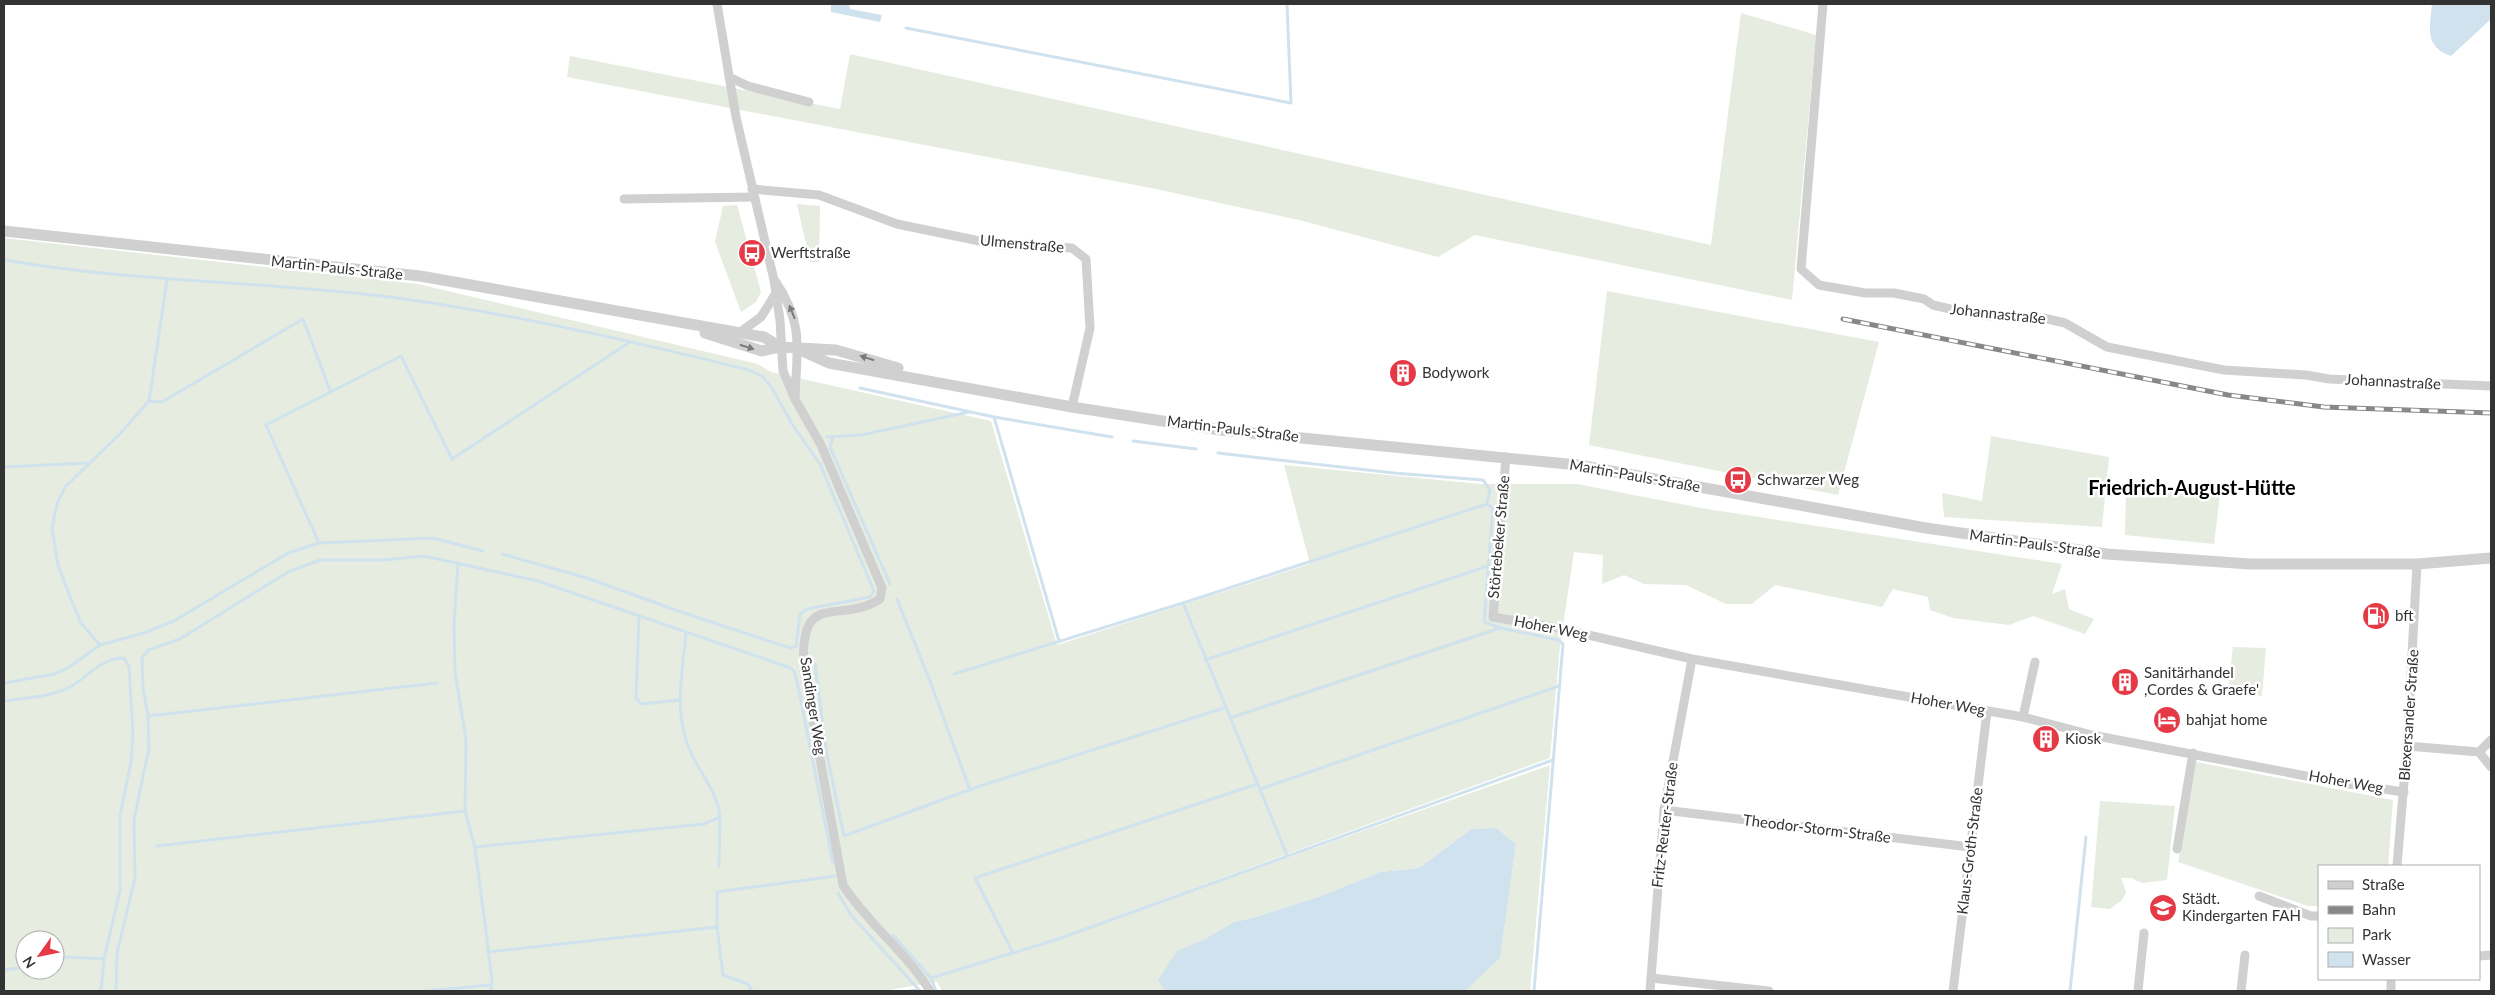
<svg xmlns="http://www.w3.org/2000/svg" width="2495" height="995" font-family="Lato,sans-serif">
<rect width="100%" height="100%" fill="#fff"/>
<g fill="#e6ecdf" fill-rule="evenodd">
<path d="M 1741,13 L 1816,35 L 1792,300 L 1475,235 L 1438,257 L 1299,220 L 1151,188 L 567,77 L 570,56 L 840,109 L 850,54 L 1711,245 Z"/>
<path d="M 797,204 L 820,206 L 819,262 L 810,262 Z"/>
<path d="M 737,205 L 761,292 L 756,302 L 741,312 L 715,242 L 723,206 Z"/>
<path d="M 4,238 L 418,284 L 758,364 L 771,372 L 991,421 L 1057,645 L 1310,564 L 1284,465 L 1480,484 L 1577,484 L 1701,508 L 2062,564 L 2052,594 L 2065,589 L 2069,609 L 2094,619 L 2085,634 L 2033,616 L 2009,625 L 1953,618 L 1930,610 L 1928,597 L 1893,589 L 1882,607 L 1775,585 L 1752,604 L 1726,604 L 1686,585 L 1644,584 L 1624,575 L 1602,584 L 1603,555 L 1574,552 L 1560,646 L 1550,758 L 1008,956 L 1550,765 L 1530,991 L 1465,991 L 1500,957 L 1516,844 L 1495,828 L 1471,829 L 1419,868 L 1380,872 L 1321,896 L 1256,917 L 1234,922 L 1203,940 L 1177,952 L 1158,980 L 1164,991 L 942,991 L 937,982 L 883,991 L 4,991 ZM 25,940 L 55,940 L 55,970 L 25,970 Z"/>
<path d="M 1607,291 L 1879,342 L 1838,495 L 1589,445 Z"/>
<path d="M 1991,436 L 2109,457 L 2102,527 L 1944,517 L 1942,493 L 1982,501 Z"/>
<path d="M 2126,487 L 2220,495 L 2214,544 L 2125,535 Z"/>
<path d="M 2233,647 L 2266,648 L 2262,696 L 2228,691 Z"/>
<path d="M 2196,762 L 2393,800 L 2388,866 L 2319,866 L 2319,906 L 2308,906 L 2178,862 Z"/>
<path d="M 2100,801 L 2175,806 L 2167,880 L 2142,883 L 2131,878 L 2121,878 L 2126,892 L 2122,900 L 2110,909 L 2091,907 Z"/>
</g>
<g fill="#cfe2ee">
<path d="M 831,4 L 849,4 L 850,9 L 882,15 L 880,22 L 831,12 Z"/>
<path d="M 2432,4 L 2491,4 L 2491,19 L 2451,56 C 2424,47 2430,27 2432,4 Z"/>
<path d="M 1496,828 L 1516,844 L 1500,958 L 1465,991 L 1164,991 L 1158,980 L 1177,951 L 1203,940 L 1234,922 L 1256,917 L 1321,896 L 1380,872 L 1419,868 L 1471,829 Z"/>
</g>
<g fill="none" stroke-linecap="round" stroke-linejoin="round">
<g stroke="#cfe2ee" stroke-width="3">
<path d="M 906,28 L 1291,103 L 1287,4"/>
<path d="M 4,260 C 131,282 261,281 389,297 C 510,313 631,341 749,370 L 762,376 L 772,388 L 792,424 L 820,464 L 874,591 L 870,597 L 807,609 L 800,614 L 796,646 L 790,648 L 684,613 L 587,578 L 502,554"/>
<path d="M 860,388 L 994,417 L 1112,437"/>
<path d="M 149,401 L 162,402 L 303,319 L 331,393"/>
<path d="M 994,417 L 1059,641"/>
<path d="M 827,437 L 861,435 L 969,412"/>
<path d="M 833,437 L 830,447 L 890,584"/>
<path d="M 1133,441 L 1196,449"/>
<path d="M 4,467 L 88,463"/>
<path d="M 1487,504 L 1493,509 L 1484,622 L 1501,628 L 1558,640 L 1563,644 L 1534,991"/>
<path d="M 319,543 L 266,425 L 401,356 L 452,459 L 630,342"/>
<path d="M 458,563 L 454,624 L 455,672 L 466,740 L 465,811 L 475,847 L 492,979 L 491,991"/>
<path d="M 897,599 L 930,681 L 970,790"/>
<path d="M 1183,603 L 1287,855"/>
<path d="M 639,616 L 636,698 L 641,704 L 681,700"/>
<path d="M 100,645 L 81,623 L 71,599 L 58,565 L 52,528 L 57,504 L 65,487 L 120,434 L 149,401 L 167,280"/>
<path d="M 1205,660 L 1488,566"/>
<path d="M 815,664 L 826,750 L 844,836 L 977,787 L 1224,708"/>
<path d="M 954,674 L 1183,603 L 1487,504 L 1490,490 L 1483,480 L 1394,473 L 1218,453"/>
<path d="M 4,683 L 54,674 L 68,668 L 100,645 L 144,633 L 174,621 L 288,553 L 319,543 L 433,538 L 483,551"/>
<path d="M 4,701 C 25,698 51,697 70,687 C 88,677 102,657 124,658 L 129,666 L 133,736 L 131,762 L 120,816 L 120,890 L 104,959 L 101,991"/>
<path d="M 148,716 L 437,683"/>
<path d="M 1230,718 L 1500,628"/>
<path d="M 1260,789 L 1559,686"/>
<path d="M 157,846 L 465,811"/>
<path d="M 475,847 L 704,824 L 720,817 C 718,790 694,767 686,740 C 675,706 683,667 686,633"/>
<path d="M 719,866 L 720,817"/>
<path d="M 838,893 L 851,915 L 920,991"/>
<path d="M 893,935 L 931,978 L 936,991"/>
<path d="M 488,952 L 717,927"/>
<path d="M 1013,953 L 975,878 L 1257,784"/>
<path d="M 55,960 L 68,957 L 104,959"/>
<path d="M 4,970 L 25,967"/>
<path d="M 931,978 L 1055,940 L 1553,760"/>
<path d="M 116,991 L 117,953 L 135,878 L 134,820 L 149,748 L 148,716 L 143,687 L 142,658 L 148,650 L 180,639 L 288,572 L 320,560 L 384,560 L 424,556 L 538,581 L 791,668 L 795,673 L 799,691 L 833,863"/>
<path d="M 427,991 L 490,985"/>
<path d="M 752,991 L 748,984 L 723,975 L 717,927 L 717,892 L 835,876"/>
<path d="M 910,991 L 919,990"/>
<path d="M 2070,991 L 2086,837"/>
</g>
<g stroke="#d0d0d0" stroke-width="9">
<path d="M 717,4 L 736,117 L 774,280 L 780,320 L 783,371 L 795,399 L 821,445 L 882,588 L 880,599 C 839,626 798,586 804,671 L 843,885 C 868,924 906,952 930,991"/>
<path d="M 1823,4 L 1801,269 L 1819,285 L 1865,293 L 1894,293 L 1924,299 L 1933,305 L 1950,309 L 1989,316 L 2043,318 L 2065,323 L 2107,347 L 2224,370 L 2306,375 L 2329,379 L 2491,386"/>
<path d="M 729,77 L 748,86 L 809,102"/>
<path d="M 752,189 L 819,195 L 897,224 L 999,245 L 1072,248 L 1086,259 L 1090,328 L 1072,407"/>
<path d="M 624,199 L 754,197"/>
<path d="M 776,282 C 804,325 797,348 795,396"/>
<path d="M 739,333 L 761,317 L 776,293"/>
<path d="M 1506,457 L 1493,617 L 1558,628 L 1692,659 L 2023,717 L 2092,735 L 2348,784 L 2404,792"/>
<path d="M 2023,717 L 2035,662"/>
<path d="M 2407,746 L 2479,752 L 2491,767"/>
<path d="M 2479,752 L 2491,740"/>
<path d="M 1664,810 L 1970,847"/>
<path d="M 2177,849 L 2193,753"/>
<path d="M 2397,866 L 2407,746 L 2417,564"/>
<path d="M 2259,896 L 2311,916 L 2319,916"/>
<path d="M 2479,956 L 2491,955"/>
<path d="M 1651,978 L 1769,991"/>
<path d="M 1650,991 L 1664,810 L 1692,659"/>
<path d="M 1953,991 L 1987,712"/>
<path d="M 2138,991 L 2144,933"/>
<path d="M 2241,991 L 2245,955"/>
<path d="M 2391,991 L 2391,979"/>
</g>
<g stroke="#d0d0d0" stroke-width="11">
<path d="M 4,231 L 420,276 L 764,337 L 780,347"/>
<path d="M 705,333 L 762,351 L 780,347 L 836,350 L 898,368"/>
<path d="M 798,349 L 829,363 L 1072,407 L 1220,430 L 1578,465 L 1926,528 L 2107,554 L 2250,564 L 2417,564 L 2491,558"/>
</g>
<g stroke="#888" stroke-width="5">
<path id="rail" d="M 1843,319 L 2228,395 L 2324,407 L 2491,413"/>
</g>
<use href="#rail" stroke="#fff" stroke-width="3" stroke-dasharray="9" stroke-linecap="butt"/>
</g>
<defs><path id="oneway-solid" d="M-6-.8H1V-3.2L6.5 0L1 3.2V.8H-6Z" transform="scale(1.25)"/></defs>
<g fill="#7a7a7a">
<use href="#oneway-solid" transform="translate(792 312) rotate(-112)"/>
<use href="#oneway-solid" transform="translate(747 347) rotate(18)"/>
<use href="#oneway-solid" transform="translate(867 358) rotate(-163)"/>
</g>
<defs>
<g id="bus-disc" transform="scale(1.4375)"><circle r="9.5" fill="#e63946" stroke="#fff"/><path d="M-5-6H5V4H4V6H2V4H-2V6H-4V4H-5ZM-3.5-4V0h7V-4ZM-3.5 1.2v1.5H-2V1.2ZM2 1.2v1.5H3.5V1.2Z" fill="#fff"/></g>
<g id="building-disc" transform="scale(1.4375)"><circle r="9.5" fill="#e63946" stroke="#fff"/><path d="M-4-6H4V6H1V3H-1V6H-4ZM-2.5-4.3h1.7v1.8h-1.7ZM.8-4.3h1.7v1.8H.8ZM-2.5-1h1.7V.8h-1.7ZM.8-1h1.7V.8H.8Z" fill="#fff"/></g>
<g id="fuel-disc" transform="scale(1.4375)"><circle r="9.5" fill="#e63946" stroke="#fff"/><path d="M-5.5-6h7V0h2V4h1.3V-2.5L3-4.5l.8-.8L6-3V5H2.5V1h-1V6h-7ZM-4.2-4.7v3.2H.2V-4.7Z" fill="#fff"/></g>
<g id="hotel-disc" transform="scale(1.4375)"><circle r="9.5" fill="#e63946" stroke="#fff"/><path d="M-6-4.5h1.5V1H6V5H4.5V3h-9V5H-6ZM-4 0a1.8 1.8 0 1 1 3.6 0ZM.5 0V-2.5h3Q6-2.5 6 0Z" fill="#fff"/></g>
<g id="school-disc" transform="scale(1.4375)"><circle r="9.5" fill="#e63946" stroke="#fff"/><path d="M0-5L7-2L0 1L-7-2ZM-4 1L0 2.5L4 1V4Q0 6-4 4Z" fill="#fff"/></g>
</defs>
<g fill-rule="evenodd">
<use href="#bus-disc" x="752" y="253"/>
<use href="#building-disc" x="1403" y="373"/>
<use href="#bus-disc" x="1738" y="480"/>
<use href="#fuel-disc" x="2376" y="616"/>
<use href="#building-disc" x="2125" y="682"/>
<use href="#hotel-disc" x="2167" y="720"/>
<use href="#building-disc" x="2046" y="739"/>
<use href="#school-disc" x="2163" y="908"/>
</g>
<g text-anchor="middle" stroke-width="5" stroke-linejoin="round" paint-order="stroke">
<g font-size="15" fill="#333" stroke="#fff">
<text transform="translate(1022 244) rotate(5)" y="5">Ulmenstraße</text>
<text transform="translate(337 268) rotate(6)" y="5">Martin-Pauls-Straße</text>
<text transform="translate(1998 314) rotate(6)" y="5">Johannastraße</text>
<text transform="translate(2393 382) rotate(3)" y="5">Johannastraße</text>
<text transform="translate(1233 429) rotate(7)" y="5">Martin-Pauls-Straße</text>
<text transform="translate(1635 476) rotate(10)" y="5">Martin-Pauls-Straße</text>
<text transform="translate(1499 537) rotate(-85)" y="5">Störtebeker Straße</text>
<text transform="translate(2035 544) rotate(8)" y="5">Martin-Pauls-Straße</text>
<text transform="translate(1551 628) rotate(11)" y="5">Hoher Weg</text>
<text transform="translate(1948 704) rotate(10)" y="5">Hoher Weg</text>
<text transform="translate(813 706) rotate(81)" y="5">Sandinger Weg</text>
<text transform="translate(2409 715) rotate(-86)" y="5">Blexersander Straße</text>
<text transform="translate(2346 782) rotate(10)" y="5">Hoher Weg</text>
<text transform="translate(1665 825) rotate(-83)" y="5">Fritz-Reuter-Straße</text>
<text transform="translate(1817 829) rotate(7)" y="5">Theodor-Storm-Straße</text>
<text transform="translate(1970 851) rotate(-83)" y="5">Klaus-Groth-Straße</text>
</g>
<g font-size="15" fill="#333" stroke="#fff" text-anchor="start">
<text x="771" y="258">Werftstraße</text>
<text x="1422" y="378">Bodywork</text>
<text x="1757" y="485">Schwarzer Weg</text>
<text x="2395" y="621">bft</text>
<text x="2144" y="678">Sanitärhandel<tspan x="2144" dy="17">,Cordes &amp; Graefe'</tspan></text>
<text x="2186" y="725">bahjat home</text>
<text x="2065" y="744">Kiosk</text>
<text x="2182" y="904">Städt.<tspan x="2182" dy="17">Kindergarten FAH</tspan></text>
</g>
<g font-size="20" font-weight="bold" fill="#000" stroke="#fff">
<text x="2192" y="495">Friedrich-August-Hütte</text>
</g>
</g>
<rect width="2495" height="995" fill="none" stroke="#333333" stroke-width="10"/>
<rect x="2318" y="865" width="162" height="115" fill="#ffffff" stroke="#adadad"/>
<rect x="2328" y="881" width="25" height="8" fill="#d0d0d0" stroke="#adadad"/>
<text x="2362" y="890" font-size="15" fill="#333333">Straße</text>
<rect x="2328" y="906" width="25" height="8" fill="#888888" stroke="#adadad"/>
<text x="2362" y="915" font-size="15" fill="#333333">Bahn</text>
<rect x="2328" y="928" width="25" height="15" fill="#e6ecdf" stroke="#adadad"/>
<text x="2362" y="940" font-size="15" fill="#333333">Park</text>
<rect x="2328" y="952" width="25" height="15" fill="#cfe2ee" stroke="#adadad"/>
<text x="2362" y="965" font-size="15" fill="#333333">Wasser</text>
<g transform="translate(40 955) rotate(237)"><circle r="24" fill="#ffffff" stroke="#adadad"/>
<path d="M0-4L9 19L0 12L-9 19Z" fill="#e63946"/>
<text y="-8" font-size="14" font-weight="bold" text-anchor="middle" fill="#333333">N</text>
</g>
</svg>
